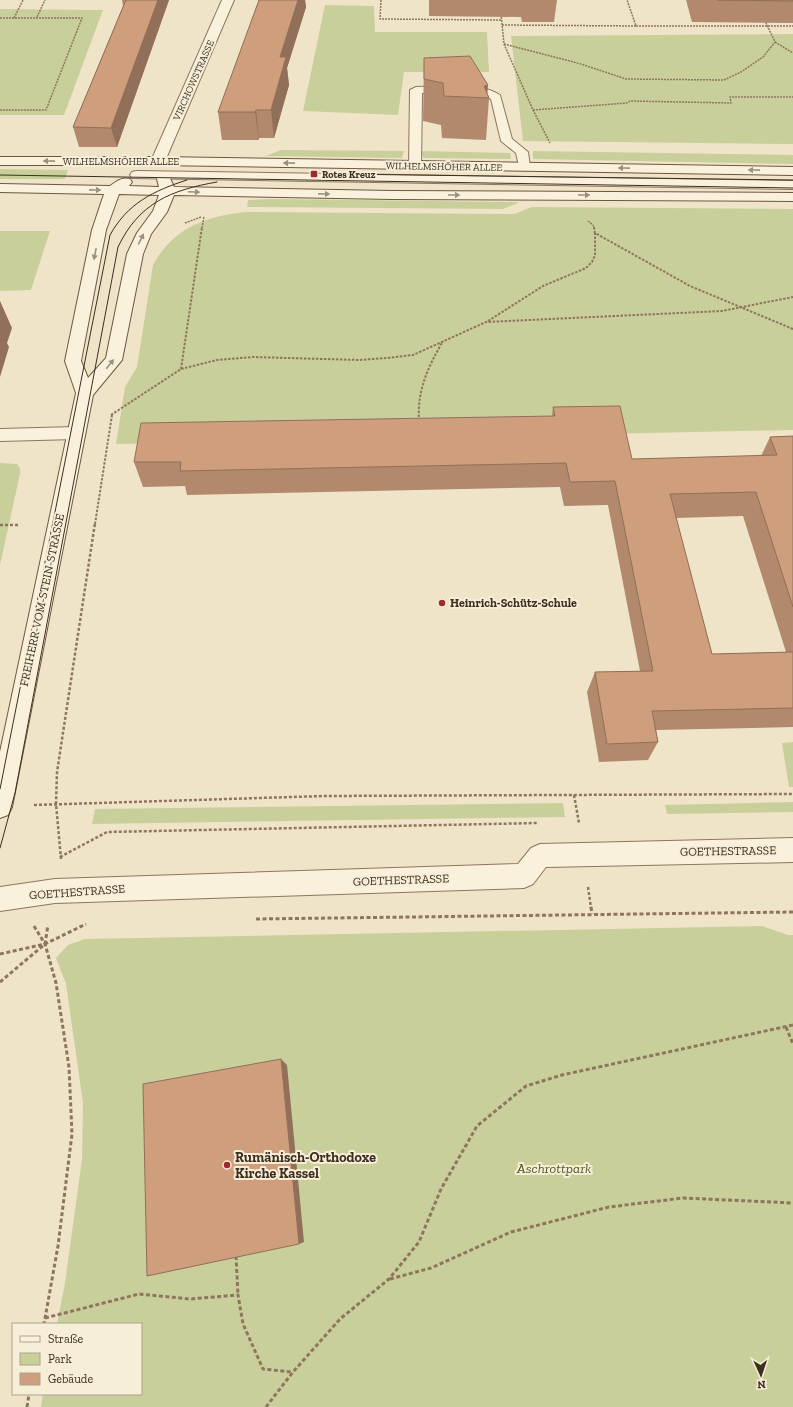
<svg xmlns="http://www.w3.org/2000/svg" width="793" height="1407" font-family="'Zilla Slab',serif">
<rect width="100%" height="100%" fill="#f0e4c8"/>
<g fill="#c9cf9b">
<path d="M 325,5 L 374,6 L 375,32 L 487,32 L 489,72 L 404,72 L 398,115 L 303,111 Z"/>
<path d="M 0,9 L 103,10 L 64,115 L 0,115 Z"/>
<path d="M 793,34 L 793,144 L 523,141 L 511,36 Z"/>
<path d="M 281,150 L 404,151 L 402,158 L 266,156 Z"/>
<path d="M 421,151 L 510,153 L 511,159 L 423,158 Z"/>
<path d="M 533,151 L 793,155 L 793,164 L 533,159 Z"/>
<path d="M 0,169 L 68,170 L 65,179 L 0,179 Z"/>
<path d="M 274,199 L 518,202 L 518,203 L 503,209 L 247,207 L 248,200 Z"/>
<path d="M 532,207 L 793,209 L 793,430 L 116,444 L 125,387 L 137,367 L 153,265 C 173,228 206,216 246,212 L 504,214 L 514,214 Z"/>
<path d="M 0,231 L 50,231 L 31,290 L 0,291 Z"/>
<path d="M 0,463 L 17,464 L 20,468 L 20,474 L 0,565 Z"/>
<path d="M 793,742 L 793,787 L 789,787 L 782,743 Z"/>
<path d="M 793,802 L 793,812 L 667,814 L 665,805 Z"/>
<path d="M 563,803 L 565,817 L 92,824 L 95,809 Z"/>
<path d="M 762,926 L 788,935 L 793,935 L 793,1407 L 41,1407 L 43,1394 L 141,1394 L 141,1324 L 57,1324 L 65,1283 L 82,1159 L 83,1103 L 66,984 L 56,958 L 68,945 L 85,939 Z"/>
</g>
<g fill="none" stroke-linecap="round" stroke-linejoin="round">
<g stroke="#8d765c" stroke-width="2">
<g id="lane">
<path d="M 446,86 C 465,86 484,85 500,95 L 512,139 L 528,152 L 530,167 L 528,170 L 520,170 L 516,153 L 501,141 L 491,99 C 471,88 443,93 422,93 L 421,166 L 419,169 L 411,169 L 409,166 L 410,90 L 416,87 Z"/>
<path d="M 136,171 L 793,181 L 793,189 L 132,178 L 130,175 L 132,172 Z"/>
</g>
</g>
<g stroke="#8d765c" stroke-width="2">
<g id="street">
<path d="M 222,0 L 234,0 L 165,161 L 163,164 L 158,165 L 153,164 L 151,161 Z"/>
<path d="M 76,427 L 82,429 L 85,433 L 82,437 L 76,439 L 0,441 L 0,429 Z"/>
<path d="M 793,838 L 793,862 L 546,867 L 533,884 L 524,888 L 55,903 L 0,911 L 0,887 L 55,879 L 518,864 L 531,848 L 540,844 Z"/>
</g>
</g>
<g stroke="#6f573f" stroke-width="2">
<g id="secondary">
<path d="M 0,157 L 158,157 L 793,167 L 793,175 L 158,165 L 0,165 Z"/>
<path d="M 164,175 L 169,176 L 174,187 L 392,191 L 793,193 L 793,201 L 392,199 L 174,195 L 167,212 L 151,234 L 143,254 L 122,360 L 93,395 L 12,807 L 8,815 L 0,818 L 0,752 L 76,393 L 65,361 L 92,230 L 104,194 L 0,192 L 0,184 L 110,186 C 117,181 122,177 130,179 L 132,182 L 129,186 L 159,187 L 157,179 L 159,176 ZM 119,194 L 159,195 L 153,211 L 137,233 L 127,254 L 106,358 L 88,378 L 81,361 L 106,230 Z"/>
</g>
</g>
<g stroke="#8d765c" stroke-width="1.5" stroke-dasharray="2 1" stroke-linecap="butt">
<path d="M 381,0 L 380,19 L 501,20"/>
<path d="M 501,14 L 504,44 L 533,110 L 550,143"/>
<path d="M 37,17 L 45,0"/>
<path d="M 0,18 L 82,18 L 46,110 L 0,110"/>
<path d="M 14,18 L 23,0"/>
<path d="M 502,25 L 636,26 L 627,0"/>
<path d="M 636,26 L 793,26"/>
<path d="M 775,42 L 793,53"/>
<path d="M 504,44 L 581,64 L 626,79 L 724,80 L 741,72 L 763,57 L 775,42 L 765,21"/>
<path d="M 533,110 L 627,103 L 630,101 L 731,103 L 730,97 L 793,97"/>
<path d="M 588,221 L 593,225 L 594,228"/>
<path d="M 185,223 L 201,217"/>
<path d="M 202,228 L 204,216"/>
</g>
<g stroke="#8d765c" stroke-width="2" stroke-dasharray="2.5 1.5" stroke-linecap="butt">
<path d="M 594,227 L 595,233 L 690,286 L 793,329"/>
<path d="M 488,321 L 543,286 L 586,268 L 592,262 L 595,255 L 595,233"/>
<path d="M 181,369 L 202,227"/>
<path d="M 111,415 L 181,369 L 217,360 L 253,357 L 359,360 L 387,358 L 413,355 L 486,322 L 722,311 L 793,297"/>
<path d="M 419,421 C 417,390 428,367 443,341"/>
<path d="M 95,524 L 112,415"/>
</g>
<g stroke="#8d765c" stroke-width="2.5" stroke-dasharray="3 2" stroke-linecap="butt">
<path d="M 0,525 L 18,525"/>
<path d="M 574,795 L 579,823"/>
<path d="M 34,805 L 324,796 L 793,794"/>
<path d="M 60,857 L 107,832 L 537,823"/>
<path d="M 61,859 L 56,804 L 57,772 L 95,523"/>
<path d="M 588,887 L 591,908"/>
</g>
<g stroke="#8d765c" stroke-width="3" stroke-dasharray="4 2.5" stroke-linecap="butt">
<path d="M 591,907 L 592,914"/>
<path d="M 256,919 L 793,912"/>
<path d="M 34,926 L 45,944 L 56,983 L 69,1067 L 72,1134 L 58,1246 L 44,1324"/>
<path d="M 0,954 L 45,944 L 86,924"/>
<path d="M 0,982 L 45,944 L 48,925"/>
<path d="M 786,1027 L 793,1044"/>
<path d="M 236,1256 L 238,1295"/>
<path d="M 390,1279 L 431,1268 L 511,1232 L 609,1207 L 683,1198 L 793,1203"/>
<path d="M 45,1318 L 139,1294 L 190,1299 L 238,1295 L 243,1324 L 263,1369 L 292,1372"/>
<path d="M 27,1407 L 29,1394"/>
<path d="M 266,1407 L 293,1372 L 340,1319 L 389,1279 L 419,1242 L 441,1189 L 477,1126 L 526,1086 L 562,1075 L 793,1025"/>
</g>
<use href="#lane" fill="#faf1dc" fill-rule="evenodd"/>
<use href="#street" fill="#faf1dc" fill-rule="evenodd"/>
<use href="#secondary" fill="#faf1dc" fill-rule="evenodd"/>
<g stroke="#3d2e20" stroke-width="1">
<path d="M 336,174 L 793,180"/>
<path d="M 0,175 L 793,188"/>
<path d="M 0,789 L 110,235 C 128,203 153,191 187,180"/>
<path d="M 0,848 L 15,793 L 118,247 C 139,203 171,190 217,182"/>
</g>
</g>
<g fill="#b2896c" fill-rule="evenodd">
<path d="M 122,0 L 169,0 L 117,147 L 79,147 L 73,127 L 123,6 Z"/>
<path d="M 259,0 L 305,0 L 306,7 L 287,68 L 289,85 L 274,138 L 259,138 L 259,140 L 222,140 L 218,112 Z"/>
<path d="M 429,0 L 557,0 L 554,22 L 522,22 L 521,17 L 429,16 Z"/>
<path d="M 686,0 L 793,0 L 793,23 L 692,22 Z"/>
<path d="M 424,58 L 487,94 L 489,98 L 486,140 L 442,138 L 441,125 L 423,121 Z"/>
<path d="M 553,407 L 632,459 L 761,456 L 770,437 L 793,436 L 793,727 L 656,730 L 658,742 L 648,760 L 599,762 L 587,692 L 595,672 L 640,671 L 608,505 L 564,506 L 560,487 L 187,495 L 185,486 L 143,487 L 134,462 L 552,416 ZM 743,516 L 786,652 L 712,654 L 676,518 Z"/>
</g>
<g fill="#916f58">
<path d="M 158,0 L 169,0 L 117,147 L 111,128 Z"/>
<path d="M 298,0 L 305,0 L 306,7 L 287,68 L 289,85 L 274,138 L 271,110 L 280,57 Z"/>
<path d="M 488,85 L 487,98 L 484,86 Z"/>
<path d="M 256,110 L 259,138 L 259,140 L 255,112 Z"/>
<path d="M 0,301 L 12,328 L 7,343 L 9,347 L 0,377 Z"/>
<path d="M 281,1059 L 287,1065 L 304,1242 L 299,1244 Z"/>
</g>
<g fill="#cf9f7d" stroke="#916f58">
<path d="M 126,0 L 158,0 L 111,128 L 73,127 Z"/>
<path d="M 259,0 L 298,0 L 280,57 L 286,57 L 271,110 L 256,110 L 255,112 L 218,112 Z"/>
<path d="M 717,0 L 793,0 L 793,1 Z"/>
<path d="M 470,56 L 488,85 L 484,86 L 489,98 L 444,96 L 443,83 L 424,79 L 424,58 Z"/>
<path d="M 620,406 L 632,459 L 777,455 L 770,437 L 793,436 L 793,607 L 756,492 L 670,494 L 712,654 L 793,652 L 793,708 L 652,711 L 658,742 L 607,744 L 595,672 L 653,671 L 615,481 L 570,482 L 566,463 L 180,471 L 181,462 L 134,462 L 141,423 L 555,416 L 553,407 Z"/>
<path d="M 281,1059 L 299,1244 L 147,1276 L 143,1084 Z"/>
</g>
<defs><path id="oneway-solid" d="M-6-.8H1V-3.2L6.5 0L1 3.2V.8H-6Z"/></defs>
<g fill="#9c907e">
<use href="#oneway-solid" transform="translate(49 161) rotate(-179)"/>
<use href="#oneway-solid" transform="translate(289 163) rotate(-179)"/>
<use href="#oneway-solid" transform="translate(624 168) rotate(-179)"/>
<use href="#oneway-solid" transform="translate(754 170) rotate(-179)"/>
<use href="#oneway-solid" transform="translate(95 190) rotate(1)"/>
<use href="#oneway-solid" transform="translate(194 192) rotate(2)"/>
<use href="#oneway-solid" transform="translate(324 194) rotate(1)"/>
<use href="#oneway-solid" transform="translate(454 195)"/>
<use href="#oneway-solid" transform="translate(584 195)"/>
<use href="#oneway-solid" transform="translate(141 239) rotate(-64)"/>
<use href="#oneway-solid" transform="translate(95 254) rotate(101)"/>
<use href="#oneway-solid" transform="translate(110 364) rotate(-52)"/>
</g>
<g fill="#9e2a2b" stroke="#f7eed8" stroke-width="1.5">
<rect x="310" y="170" width="8" height="8" rx="2"/>
<circle cx="442" cy="603" r="4"/>
<circle cx="227" cy="1165" r="4"/>
</g>
<g text-anchor="middle" stroke-width="4" stroke-linejoin="round" paint-order="stroke">
<g font-size="10" fill="#3d2e20" stroke="#f7eed8">
<text transform="translate(193 80) rotate(-66)" y="4">VIRCHOWSTRASSE</text>
<text x="121" y="165">WILHELMSHÖHER ALLEE</text>
<text transform="translate(444 166) rotate(1)" y="4">WILHELMSHÖHER ALLEE</text>
</g>
<g font-size="10" font-weight="bold" fill="#3d2e20" stroke="#f7eed8" text-anchor="start">
<text x="322" y="178">Rotes Kreuz</text>
</g>
<g font-size="12" fill="#3d2e20" stroke="#f7eed8">
<text transform="translate(42 600) rotate(-78)" y="4">FREIHERR-VOM-STEIN-STRASSE</text>
<text transform="translate(728 851) rotate(-1)" y="4">GOETHESTRASSE</text>
<text transform="translate(401 880) rotate(-2)" y="4">GOETHESTRASSE</text>
<text transform="translate(77 892) rotate(-4)" y="4">GOETHESTRASSE</text>
</g>
<g font-size="12" font-weight="bold" fill="#3d2e20" stroke="#f7eed8" text-anchor="start">
<text x="450" y="607">Heinrich-Schütz-Schule</text>
</g>
<g font-size="14" font-weight="bold" fill="#3d2e20" stroke="#f7eed8" text-anchor="start">
<text x="235" y="1162">Rumänisch-Orthodoxe<tspan x="235" dy="16">Kirche Kassel</tspan></text>
</g>
<g font-size="14" font-style="italic" fill="#4d5a26" stroke="#f7eed8">
<text x="554" y="1173">Aschrottpark</text>
</g>
</g>
<rect x="12" y="1323" width="130" height="72" fill="#f7eed8" stroke="#ada18e"/>
<rect x="20" y="1336" width="20" height="6" fill="#faf1dc" stroke="#ada18e"/>
<text x="48" y="1343" font-size="12" fill="#3d2e20">Straße</text>
<rect x="20" y="1353" width="20" height="12" fill="#c9cf9b" stroke="#ada18e"/>
<text x="48" y="1363" font-size="12" fill="#3d2e20">Park</text>
<rect x="20" y="1373" width="20" height="12" fill="#cf9f7d" stroke="#ada18e"/>
<text x="48" y="1383" font-size="12" fill="#3d2e20">Gebäude</text>
<g transform="translate(761 1375) rotate(177)" stroke="#f7eed8" stroke-width="3" paint-order="stroke">
<path d="M0-3L7 15L0 10L-7 15Z" fill="#3d2e20"/>
<text y="-6" font-size="11" font-weight="bold" text-anchor="middle" fill="#3d2e20">N</text>
</g>
</svg>
